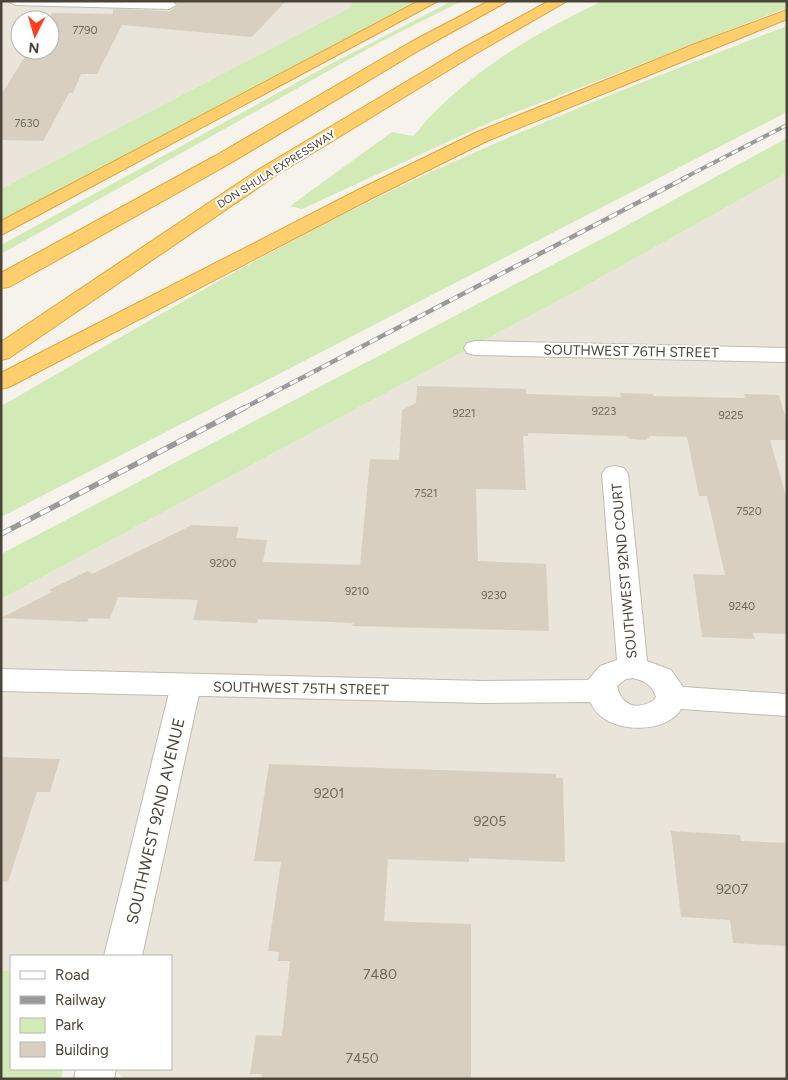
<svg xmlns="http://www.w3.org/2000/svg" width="788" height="1080" font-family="Figtree,sans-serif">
<rect width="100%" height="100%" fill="#f6f3ec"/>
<g fill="#eae5da" fill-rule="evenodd">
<path d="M 1,1 L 352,1 L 351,7 L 1,189 ZM 20,20 L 50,20 L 50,50 L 20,50 Z"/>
<path d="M 787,173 L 787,1079 L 123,1079 L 115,1069 L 171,1069 L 171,956 L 11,956 L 11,971 L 1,970 L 1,599 L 582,288 Z"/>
</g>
<g fill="#d2eab5">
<path d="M 352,1 L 418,1 L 1,221 L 1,189 L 351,7 Z"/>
<path d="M 452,1 L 462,1 L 380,42 L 1,254 L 1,245 L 325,67 Z"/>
<path d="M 602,1 L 787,1 L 787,8 L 493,121 L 302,209 L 290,206 L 392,132 L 413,136 C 420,130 424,122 431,116 C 479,66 540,31 602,1 Z"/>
<path d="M 787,26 L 787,112 L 1,517 L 1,406 C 121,338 239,266 362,205 C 500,137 643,81 787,26 Z"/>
<path d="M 787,138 L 787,173 L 582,288 L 1,599 L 1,554 L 615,232 Z"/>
<path d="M 1,970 L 11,971 L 11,1069 L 63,1069 L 61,1079 L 1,1079 Z"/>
</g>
<g fill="#d8cfc1">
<path d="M 175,1 L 286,1 L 252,37 L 122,25 L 97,74 L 81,74 L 73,93 L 69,93 L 43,141 L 1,140 L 1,95 L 29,50 L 50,50 L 50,20 L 48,20 L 52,13 L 113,14 L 113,9 L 169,11 L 178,5 Z"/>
<path d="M 417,386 L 526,389 L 526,394 L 621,397 L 620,393 L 653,394 L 653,396 L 745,398 L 744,394 L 779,395 L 787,423 L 787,440 L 770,440 L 787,500 L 787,634 L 753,633 L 755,639 L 702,637 L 693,574 L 725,575 L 707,496 L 699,496 L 687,437 L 650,436 L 646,440 L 630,439 L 626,436 L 528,433 L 528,436 L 523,436 L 526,490 L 476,489 L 478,561 L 546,564 L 549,631 L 352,626 L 353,623 L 258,619 L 257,623 L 193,620 L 198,600 L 118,597 L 110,619 L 89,618 L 87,622 L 1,618 L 52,592 L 49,590 L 88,571 L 92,574 L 192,525 L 239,527 L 236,538 L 267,540 L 263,562 L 360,565 L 370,459 L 399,460 L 402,410 L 416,403 Z"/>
<path d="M 1,757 L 60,759 L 50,792 L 37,792 L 8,882 L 1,881 Z"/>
<path d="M 269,764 L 556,774 L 556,778 L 563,778 L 565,862 L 469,858 L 469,862 L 388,859 L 384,921 L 471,924 L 471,1079 L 261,1079 L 262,1074 L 250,1074 L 256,1035 L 282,1036 L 290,961 L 278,961 L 279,952 L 268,951 L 281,862 L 254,861 Z"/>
<path d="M 671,831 L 740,835 L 741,841 L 787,843 L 787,946 L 733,943 L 730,920 L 681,917 Z"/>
</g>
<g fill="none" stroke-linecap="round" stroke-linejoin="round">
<g stroke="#c2bbae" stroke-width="2">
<g id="minor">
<path d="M 8,1 L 172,1 L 176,5 L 169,9 L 15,5 Z"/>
<path d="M 475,341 L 787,348 L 787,362 L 475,355 L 467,353 L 464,348 L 467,343 Z"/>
<path d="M 615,466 L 624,468 L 628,474 L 647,661 L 671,670 L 683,687 L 787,694 L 787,716 L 681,709 C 668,732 622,733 602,717 C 597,714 593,707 590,702 L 483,703 L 1,691 L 1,669 L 483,681 L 588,680 L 600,666 L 617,660 L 602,474 L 606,468 ZM 633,678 C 645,681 652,685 656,697 L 654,700 C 637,711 621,706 617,686 L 626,679 Z"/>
</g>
</g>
<g stroke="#c2bbae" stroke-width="2">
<g id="tertiary">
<path d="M 186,674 L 197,677 L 201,685 L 142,956 L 104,956 L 171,685 L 175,677 Z"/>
<path d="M 76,1069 L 116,1069 L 114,1079 L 74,1079 Z"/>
</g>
</g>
<g stroke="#e0a43c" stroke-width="2">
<g id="motorway">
<path d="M 419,1 L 438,1 L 1,235 L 1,221 Z"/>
<path d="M 489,1 L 508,1 L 423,48 L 229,164 L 9,287 L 1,288 L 1,273 L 215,156 L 411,42 Z"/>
<path d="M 549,1 L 567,1 L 470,57 L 275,176 L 9,358 L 1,360 L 1,342 L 261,168 L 458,51 Z"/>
<path d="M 787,10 L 787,19 L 487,141 L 372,198 L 9,387 L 1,389 L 1,373 L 358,190 L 475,133 L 695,44 Z"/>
</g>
</g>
<use href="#minor" fill="#fff" fill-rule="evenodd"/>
<use href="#tertiary" fill="#fff" fill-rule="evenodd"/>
<use href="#motorway" fill="#ffcf6e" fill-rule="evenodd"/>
<g stroke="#9a9a9a" stroke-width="4">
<path id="rail-far2" d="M 682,179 L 787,125"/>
</g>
<g stroke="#9a9a9a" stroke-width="4.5">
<path id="rail-far1" d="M 242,409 L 685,178"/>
</g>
<g stroke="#9a9a9a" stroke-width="5.5">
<path id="rail" d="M 1,534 L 244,408"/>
</g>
<use href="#rail-far2" stroke="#fff" stroke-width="2.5" stroke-dasharray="7" stroke-linecap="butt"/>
<use href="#rail-far1" stroke="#fff" stroke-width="3" stroke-dasharray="9" stroke-linecap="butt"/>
<use href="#rail" stroke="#fff" stroke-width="4" stroke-dasharray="11" stroke-linecap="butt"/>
</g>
<g text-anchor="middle" stroke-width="4" stroke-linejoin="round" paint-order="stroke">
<g font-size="11" fill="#6e675b">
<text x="85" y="34">7790</text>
<text x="27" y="127">7630</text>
<text x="604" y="415">9223</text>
<text x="464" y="417">9221</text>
<text x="731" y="419">9225</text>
<text x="426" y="497">7521</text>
<text x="749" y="515">7520</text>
<text x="223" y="567">9200</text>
<text x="357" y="595">9210</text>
<text x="494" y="599">9230</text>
<text x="742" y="610">9240</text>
</g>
<g font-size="11" fill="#4b4439" stroke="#fff">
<text transform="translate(276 169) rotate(-32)" y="4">DON SHULA EXPRESSWAY</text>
</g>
<g font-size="14" fill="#4b4439" stroke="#fff">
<text transform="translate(631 351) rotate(1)" y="5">SOUTHWEST 76TH STREET</text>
<text transform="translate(624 571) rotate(-95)" y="5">SOUTHWEST 92ND COURT</text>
<text transform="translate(301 688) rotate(1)" y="5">SOUTHWEST 75TH STREET</text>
</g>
<g font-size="14" fill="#6e675b">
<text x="329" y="798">9201</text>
<text x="490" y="826">9205</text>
<text x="732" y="894">9207</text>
<text x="380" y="979">7480</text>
<text x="362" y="1063">7450</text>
</g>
<g font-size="16" fill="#4b4439" stroke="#fff">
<text transform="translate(155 821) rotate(-77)" y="6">SOUTHWEST 92ND AVENUE</text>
</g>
</g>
<rect width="788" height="1080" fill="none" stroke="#4b4439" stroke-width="5"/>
<rect x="10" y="955" width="162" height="115" fill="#ffffff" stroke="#b7b4b0"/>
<rect x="20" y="971" width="25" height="8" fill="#ffffff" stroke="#b7b4b0"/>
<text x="55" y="980" font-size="15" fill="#4b4439">Road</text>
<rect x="20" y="996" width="25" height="8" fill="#9a9a9a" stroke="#b7b4b0"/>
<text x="55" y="1005" font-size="15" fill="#4b4439">Railway</text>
<rect x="20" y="1018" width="25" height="15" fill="#d2eab5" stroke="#b7b4b0"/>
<text x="55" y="1030" font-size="15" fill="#4b4439">Park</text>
<rect x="20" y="1042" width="25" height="15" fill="#d8cfc1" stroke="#b7b4b0"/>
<text x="55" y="1055" font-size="15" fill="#4b4439">Building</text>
<g transform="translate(35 35) rotate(185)"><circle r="24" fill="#ffffff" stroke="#b7b4b0"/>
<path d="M0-4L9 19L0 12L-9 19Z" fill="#fc3f1d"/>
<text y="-8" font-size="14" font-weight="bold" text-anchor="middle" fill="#4b4439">N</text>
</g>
</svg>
